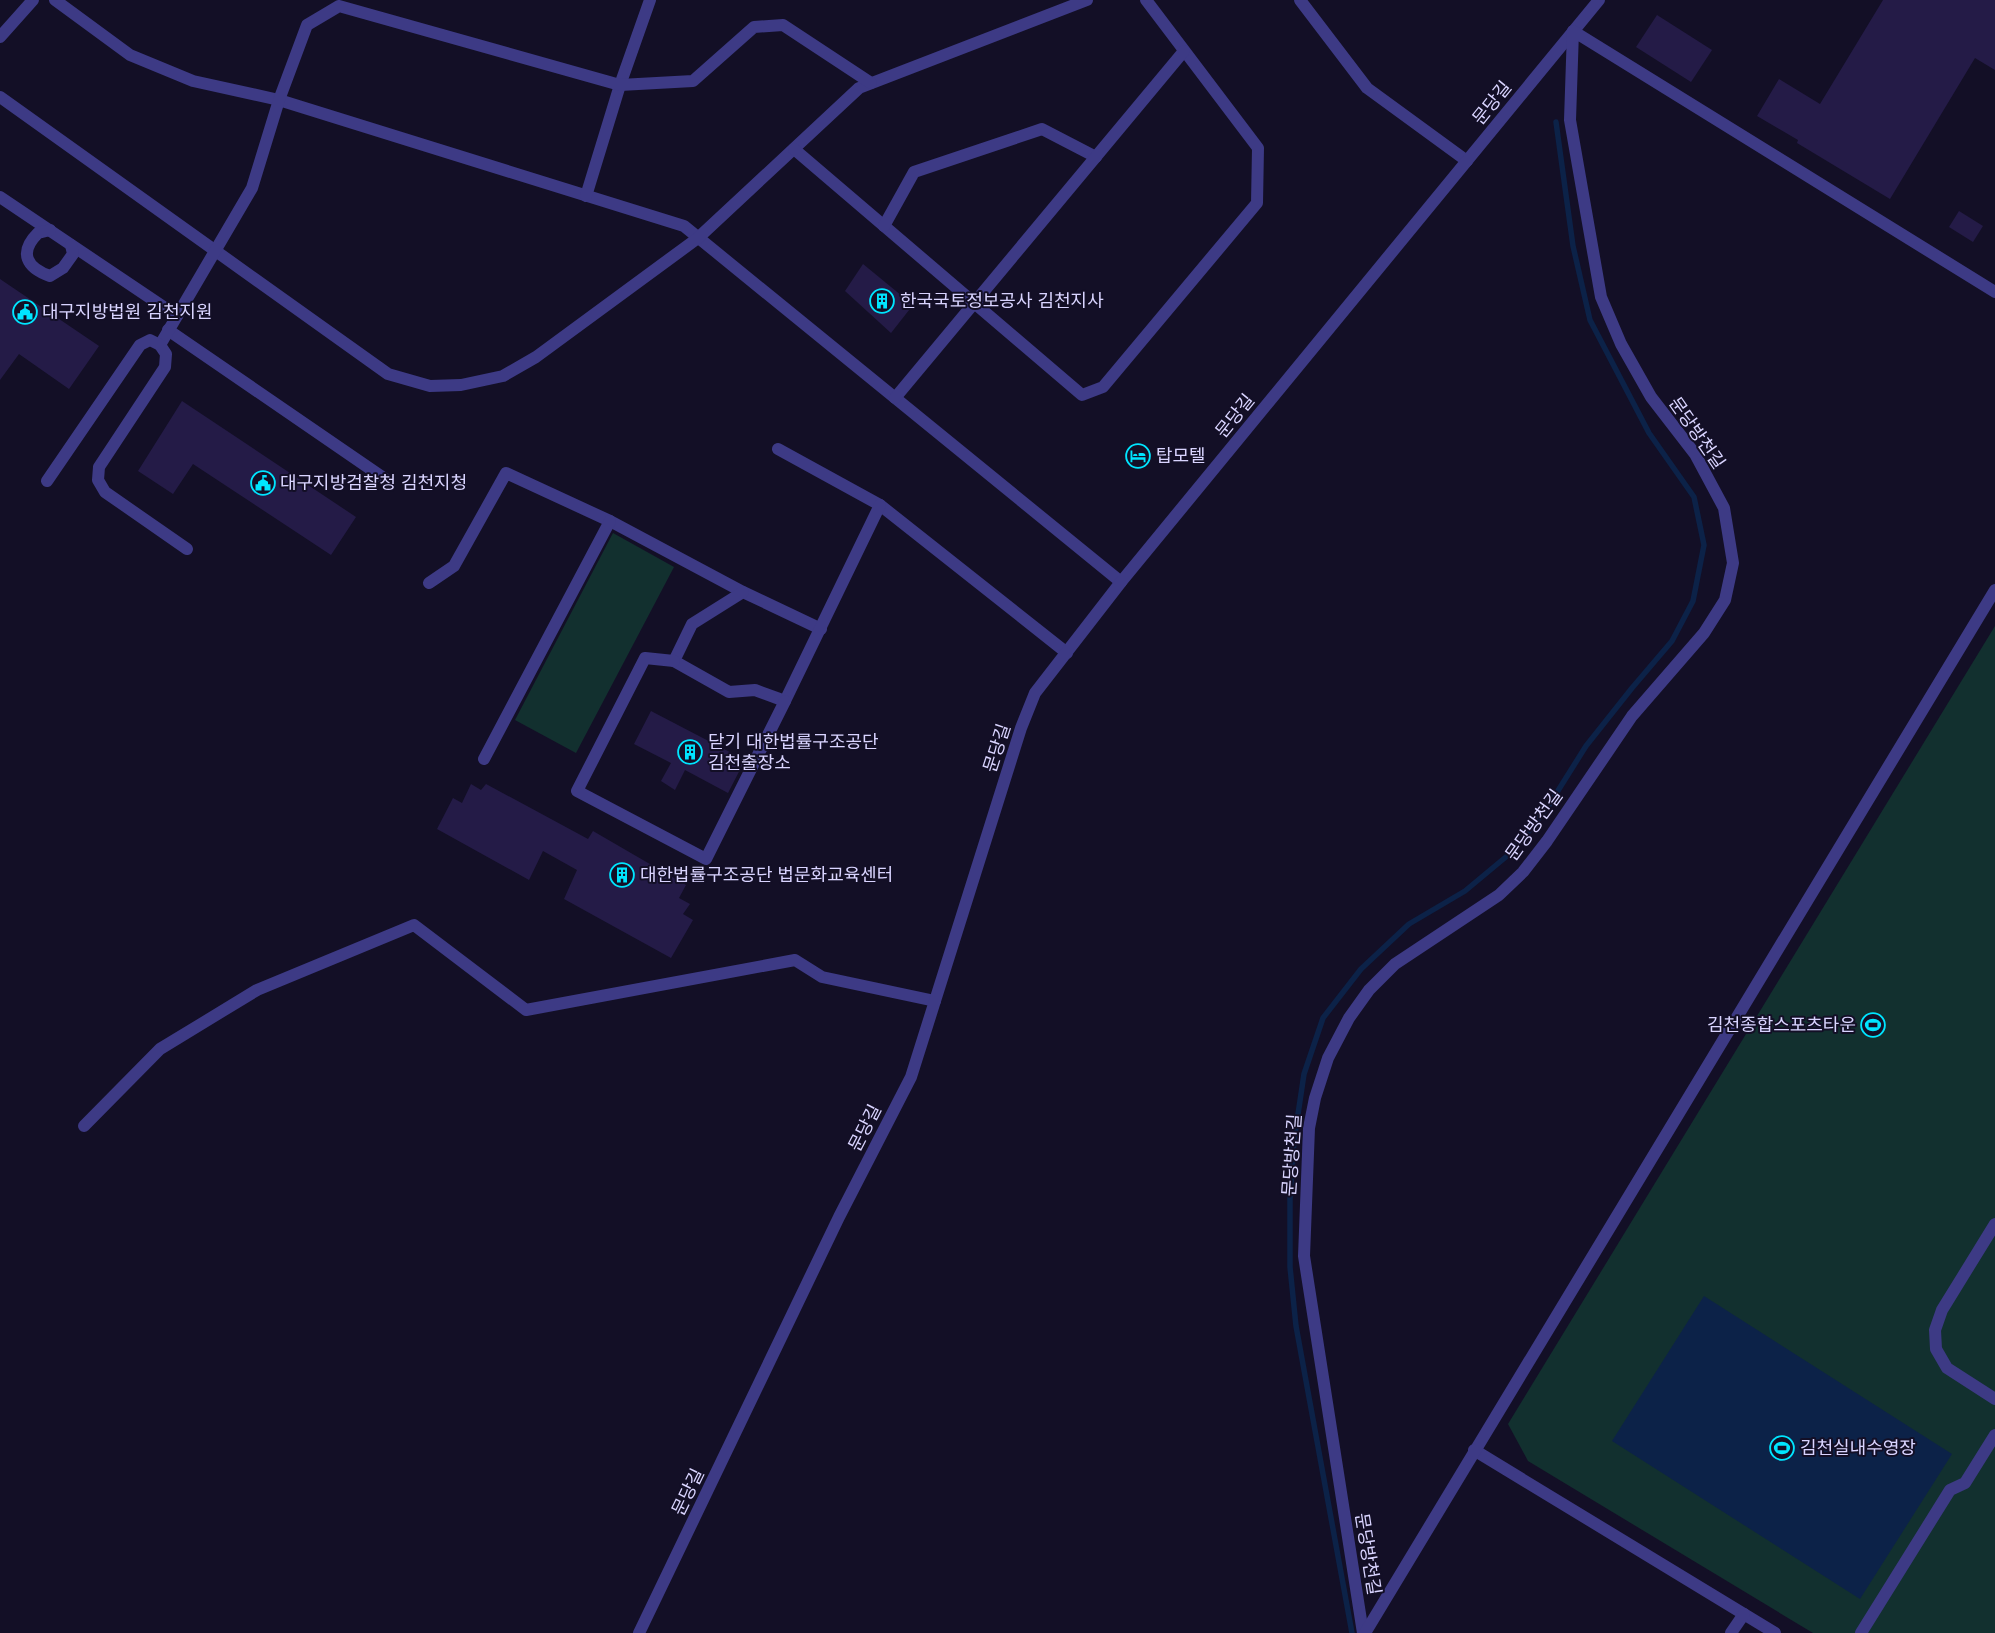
<svg xmlns="http://www.w3.org/2000/svg" width="1995" height="1633" font-family="Helvetica,'Noto Sans KR',sans-serif">
<rect width="100%" height="100%" fill="#130f26"/>
<g fill="#12302f">
<path d="M 613,533 L 674,567 L 576,753 L 515,720 Z"/>
<path d="M 1995,626 L 1995,1633 L 1813,1633 L 1528,1461 L 1508,1424 Z"/>
</g>
<path fill="#0c2248" d="M 1704,1296 L 1952,1454 L 1860,1599 L 1612,1441 Z"/>
<g fill="none" stroke-linecap="round" stroke-linejoin="round">
<path stroke="#0c2248" stroke-width="5.5" d="M 1352,1633 L 1296,1326 L 1290,1267 L 1290,1198 L 1294,1141 L 1304,1074 L 1323,1018 L 1361,969 L 1409,924 L 1465,891 L 1513,851 L 1549,805 L 1586,746 L 1632,688 L 1672,641 L 1693,601 L 1704,545 L 1694,497 L 1649,433 L 1590,320 L 1573,246 L 1556,122"/>
</g>
<g fill="#241b47">
<path d="M 1883,0 L 1995,0 L 1995,70 L 1975,58 L 1890,199 L 1797,143 L 1798,140 L 1757,116 L 1779,79 L 1820,104 Z"/>
<path d="M 1657,15 L 1712,50 L 1691,82 L 1636,47 Z"/>
<path d="M 1959,211 L 1983,226 L 1973,242 L 1949,227 Z"/>
<path d="M 863,264 L 913,305 L 891,333 L 845,291 Z"/>
<path d="M 0,279 L 99,346 L 69,389 L 19,354 L 0,380 Z"/>
<path d="M 182,401 L 356,517 L 331,555 L 193,464 L 173,494 L 138,471 Z"/>
<path d="M 651,711 L 745,760 L 728,793 L 685,770 L 675,790 L 661,781 L 671,763 L 634,744 Z"/>
<path d="M 471,784 L 481,790 L 486,784 L 588,839 L 593,831 L 686,885 L 679,898 L 690,904 L 683,914 L 693,920 L 671,958 L 564,899 L 577,870 L 543,851 L 529,880 L 437,829 L 453,798 L 462,803 Z"/>
</g>
<g fill="none" stroke-linecap="round" stroke-linejoin="round">
<g stroke="#3d3a85" stroke-width="12">
<path d="M 55,0 L 130,55 L 193,81 L 279,100 L 684,226 L 1121,582"/>
<path d="M 1300,0 L 1367,88 L 1467,161"/>
<path d="M 0,37 L 33,0"/>
<path d="M 0,97 L 388,374 L 430,386 L 461,385 L 503,376 L 536,357 L 698,238 L 859,88 L 1087,0"/>
<path d="M 794,149 L 1082,395 L 1103,387 L 1257,203 L 1258,148 L 1146,0"/>
<path d="M 586,196 L 620,85 L 650,0"/>
<path d="M 0,197 L 177,316"/>
<path d="M 884,226 L 914,172 L 1042,129 L 1096,157"/>
<path d="M 50,230 L 38,233 C 18,253 27,268 50,276 L 63,268 L 73,254 L 71,245"/>
<path d="M 168,330 L 388,481"/>
<path d="M 160,345 L 252,188 L 279,100 L 307,25 L 339,6 L 620,85 L 693,81 L 754,27 L 783,25 L 871,83"/>
<path d="M 895,398 L 1184,51"/>
<path d="M 778,449 L 880,505 L 1067,653"/>
<path d="M 47,481 L 140,345 L 150,340 L 160,345 L 166,354 L 165,367 L 99,467 L 98,480 L 105,492 L 187,549"/>
<path d="M 429,583 L 454,566 L 506,473 L 610,521 L 743,592 L 821,629"/>
<path d="M 743,592 L 692,624 L 674,661 L 729,692 L 755,690 L 785,701 L 880,505"/>
<path d="M 674,661 L 645,658 L 577,791 L 706,859 L 785,701"/>
<path d="M 484,759 L 610,521"/>
<path d="M 84,1126 L 160,1049 L 257,990 L 414,925 L 526,1010 L 795,960 L 822,977 L 935,1001"/>
<path d="M 1995,1224 L 1942,1310 L 1935,1330 L 1936,1349 L 1947,1368 L 1995,1399"/>
<path d="M 1474,1450 L 1775,1633"/>
<path d="M 639,1633 L 839,1217 L 911,1077 L 1021,728 L 1035,693 L 1121,582 L 1599,0"/>
<path d="M 1363,1633 L 1304,1256 L 1309,1128 L 1315,1098 L 1328,1058 L 1349,1018 L 1369,990 L 1395,964 L 1499,895 L 1523,872 L 1547,841 L 1632,716 L 1704,633 L 1725,600 L 1733,563 L 1724,508 L 1695,454 L 1651,397 L 1621,344 L 1601,297 L 1570,120 L 1573,31 L 1995,292"/>
<path d="M 1365,1633 L 1995,590"/>
<path d="M 1731,1633 L 1744,1614"/>
<path d="M 1861,1633 L 1950,1490 L 1965,1483 L 1995,1435"/>
</g>
</g>
<defs>
<g id="building-ring" transform="scale(1.25)"><circle r="9.5" fill="#130f26" stroke="#00e5ff" stroke-width="1.5"/><path d="M-4-6H4V6H1V3H-1V6H-4ZM-2.5-4.3h1.7v1.8h-1.7ZM.8-4.3h1.7v1.8H.8ZM-2.5-1h1.7V.8h-1.7ZM.8-1h1.7V.8H.8Z" fill="#00e5ff"/></g>
<g id="civic-ring" transform="scale(1.25)"><circle r="9.5" fill="#130f26" stroke="#00e5ff" stroke-width="1.5"/><path d="M-.6-6.5H3V-4.5H.6V-3L4-1V1h2V6H-6V1h2V-1L-.6-3ZM-1.2 2.5V6h2.4V2.5Z" fill="#00e5ff"/></g>
<g id="hotel-ring" transform="scale(1.25)"><circle r="9.5" fill="#130f26" stroke="#00e5ff" stroke-width="1.5"/><path d="M-6-4.5h1.5V1H6V5H4.5V3h-9V5H-6ZM-4 0a1.8 1.8 0 1 1 3.6 0ZM.5 0V-2.5h3Q6-2.5 6 0Z" fill="#00e5ff"/></g>
<g id="stadium-ring" transform="scale(1.25)"><circle r="9.5" fill="#130f26" stroke="#00e5ff" stroke-width="1.5"/><path d="M0-5a6.5 5 0 1 0 0 10a6.5 5 0 1 0 0-10ZM-3.5-1.8h7v3.6h-7Z" fill="#00e5ff"/></g>
</defs>
<g fill-rule="evenodd">
<use href="#building-ring" x="882" y="301"/>
<use href="#civic-ring" x="25" y="312"/>
<use href="#hotel-ring" x="1138" y="456"/>
<use href="#civic-ring" x="263" y="483"/>
<use href="#building-ring" x="690" y="752"/>
<use href="#building-ring" x="622" y="875"/>
<use href="#stadium-ring" x="1873" y="1025"/>
<use href="#stadium-ring" x="1782" y="1448"/>
</g>
<g text-anchor="middle" stroke-width="4" stroke-linejoin="round" paint-order="stroke">
<g font-size="18" fill="#d9d4ff" stroke="#130f26">
<text transform="translate(1492 103) rotate(-51)" y="6">문당길</text>
<text transform="translate(1235 416) rotate(-51)" y="6">문당길</text>
<text transform="translate(1697 433) rotate(55)" y="6">문당방천길</text>
<text transform="translate(997 748) rotate(-72)" y="6">문당길</text>
<text transform="translate(1534 825) rotate(-54)" y="6">문당방천길</text>
<text transform="translate(865 1128) rotate(-63)" y="6">문당길</text>
<text transform="translate(1292 1155) rotate(-86)" y="6">문당방천길</text>
<text transform="translate(688 1492) rotate(-64)" y="6">문당길</text>
<text transform="translate(1368 1554) rotate(81)" y="6">문당방천길</text>
</g>
<g font-size="18" fill="#d9d4ff" stroke="#130f26" text-anchor="start">
<text x="900" y="307">한국국토정보공사 김천지사</text>
<text x="42" y="318">대구지방법원 김천지원</text>
<text x="1156" y="462">탑모텔</text>
<text x="280" y="489">대구지방검찰청 김천지청</text>
<text x="708" y="748">닫기 대한법률구조공단<tspan x="708" dy="21">김천출장소</tspan></text>
<text x="640" y="881">대한법률구조공단 법문화교육센터</text>
<text x="1856" y="1031" text-anchor="end">김천종합스포츠타운</text>
<text x="1800" y="1454">김천실내수영장</text>
</g>
</g>
</svg>
